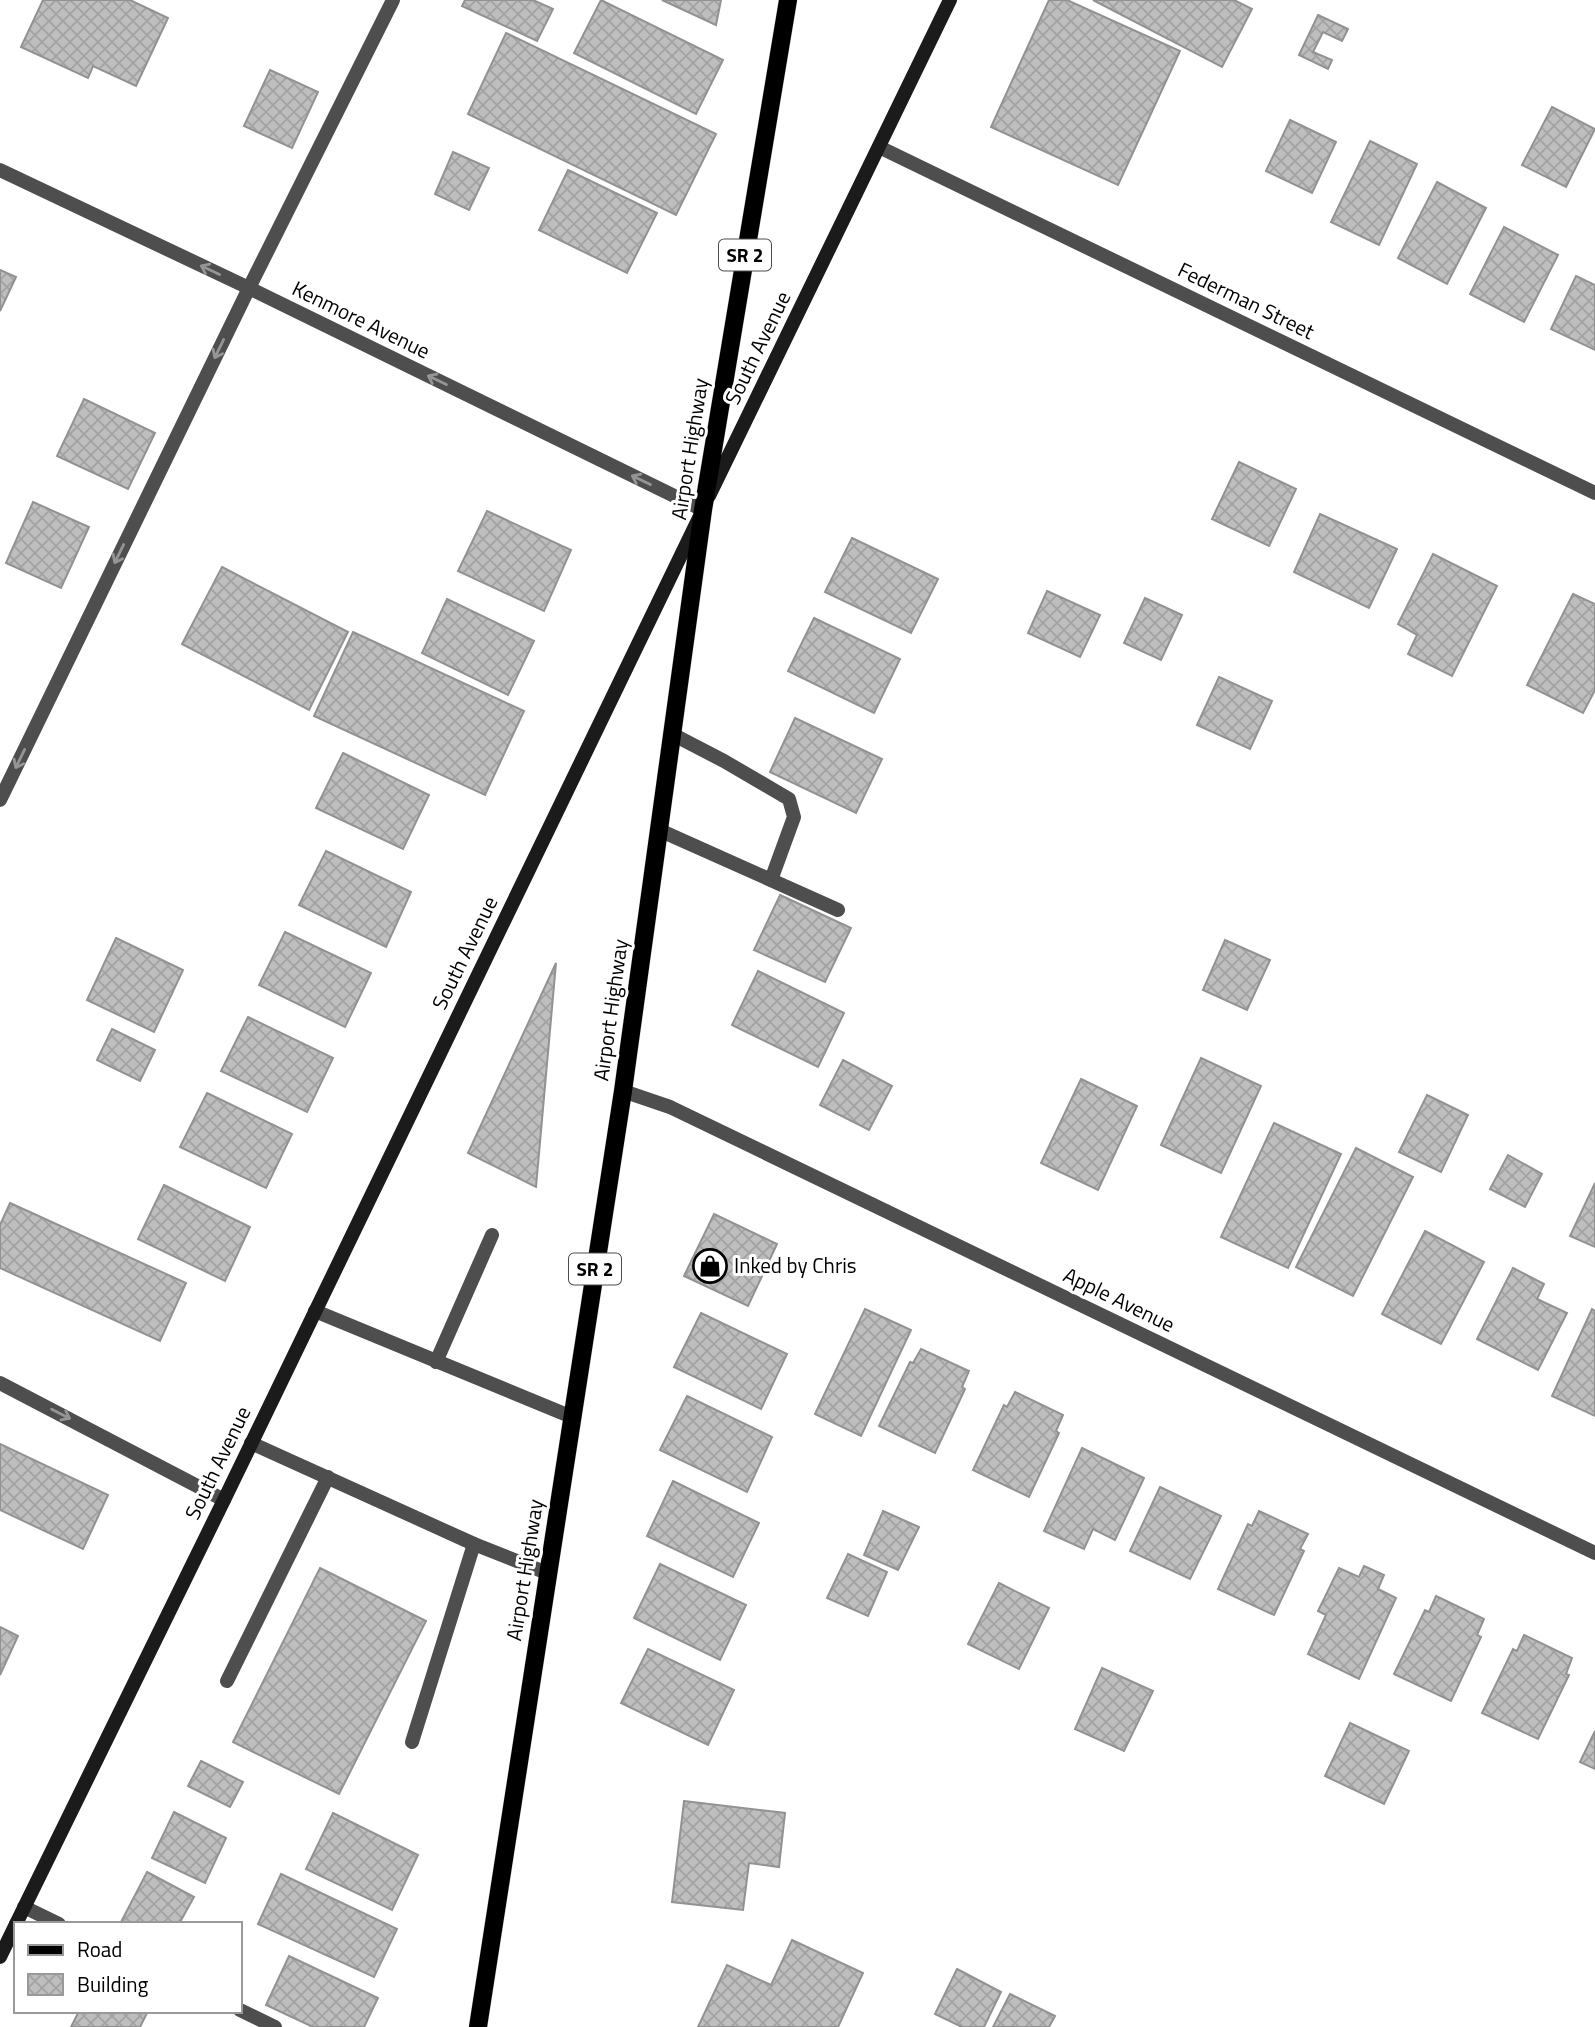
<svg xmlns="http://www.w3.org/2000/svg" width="1595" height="2027" font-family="'Titillium Web',sans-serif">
<defs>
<pattern id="building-cross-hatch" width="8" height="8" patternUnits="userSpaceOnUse" patternTransform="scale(1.75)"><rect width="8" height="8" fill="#bebebe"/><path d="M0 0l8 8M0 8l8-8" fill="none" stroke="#a2a2a2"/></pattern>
</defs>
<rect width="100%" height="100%" fill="#fff"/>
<g fill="url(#building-cross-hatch)" stroke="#929292" stroke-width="2">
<path d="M 43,0 L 130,0 L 168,18 L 136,86 L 93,66 L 88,78 L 21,47 Z"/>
<path d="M 465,0 L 533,0 L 553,9 L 537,41 L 462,6 Z"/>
<path d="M 601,0 L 723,60 L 696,114 L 574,53 Z"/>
<path d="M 662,0 L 721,0 L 716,25 Z"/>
<path d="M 1049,0 L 1067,0 L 1180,51 L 1118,185 L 991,127 Z"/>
<path d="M 1093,0 L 1234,0 L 1252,9 L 1222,67 Z"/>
<path d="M 1318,15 L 1348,29 L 1342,41 L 1323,32 L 1313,52 L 1332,60 L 1328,69 L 1299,55 Z"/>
<path d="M 506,33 L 716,134 L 676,215 L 468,114 Z"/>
<path d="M 270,70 L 318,92 L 292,148 L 244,126 Z"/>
<path d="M 1552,107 L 1595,129 L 1566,187 L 1522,165 Z"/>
<path d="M 1290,120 L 1336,142 L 1312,193 L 1266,171 Z"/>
<path d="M 1370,141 L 1417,164 L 1379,245 L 1331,222 Z"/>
<path d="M 453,152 L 489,168 L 469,210 L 435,194 Z"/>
<path d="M 568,170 L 657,213 L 627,273 L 539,230 Z"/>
<path d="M 1437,182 L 1486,208 L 1447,284 L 1398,258 Z"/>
<path d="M 1504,227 L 1558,255 L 1524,322 L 1470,294 Z"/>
<path d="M 0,270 L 16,277 L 0,311 Z"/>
<path d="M 1576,276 L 1595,285 L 1595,350 L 1551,329 Z"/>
<path d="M 84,399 L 155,433 L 128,489 L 57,456 Z"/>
<path d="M 1239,462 L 1296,489 L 1269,546 L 1212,519 Z"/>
<path d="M 33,502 L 89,527 L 61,588 L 6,563 Z"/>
<path d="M 487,511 L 571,550 L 544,611 L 458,571 Z"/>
<path d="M 1320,514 L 1397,549 L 1369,608 L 1294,572 Z"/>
<path d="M 852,538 L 938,579 L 911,633 L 825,592 Z"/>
<path d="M 1433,554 L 1497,586 L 1452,676 L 1408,654 L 1417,635 L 1398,624 Z"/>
<path d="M 222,567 L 348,632 L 309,710 L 182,644 Z"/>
<path d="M 1047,591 L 1100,615 L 1080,657 L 1028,633 Z"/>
<path d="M 1573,594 L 1595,604 L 1595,690 L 1583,713 L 1527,685 Z"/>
<path d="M 1145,598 L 1182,615 L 1161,660 L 1124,643 Z"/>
<path d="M 447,599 L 534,641 L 508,695 L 422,653 Z"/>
<path d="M 814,618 L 900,659 L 874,713 L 788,671 Z"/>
<path d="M 353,632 L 524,711 L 485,795 L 314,716 Z"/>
<path d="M 1219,677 L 1272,701 L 1250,749 L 1197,725 Z"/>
<path d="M 795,718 L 882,759 L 856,813 L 770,772 Z"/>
<path d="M 343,753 L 429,795 L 403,849 L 316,808 Z"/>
<path d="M 326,851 L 411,892 L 386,947 L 299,905 Z"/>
<path d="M 780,895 L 851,928 L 825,982 L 754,950 Z"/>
<path d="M 285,932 L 371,973 L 345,1027 L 259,985 Z"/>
<path d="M 116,938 L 183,970 L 154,1032 L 87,1000 Z"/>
<path d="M 1225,940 L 1270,960 L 1247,1010 L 1203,990 Z"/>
<path d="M 556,963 L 536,1187 L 468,1153 Z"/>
<path d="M 758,971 L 844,1013 L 818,1067 L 732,1025 Z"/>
<path d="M 248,1017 L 333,1058 L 307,1112 L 221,1071 Z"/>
<path d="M 112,1029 L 155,1050 L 140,1081 L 97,1060 Z"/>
<path d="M 1201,1058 L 1261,1086 L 1221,1173 L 1161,1145 Z"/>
<path d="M 843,1060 L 892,1086 L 869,1130 L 820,1105 Z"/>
<path d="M 1081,1079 L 1137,1106 L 1098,1190 L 1041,1163 Z"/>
<path d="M 207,1093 L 292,1134 L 266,1188 L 180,1147 Z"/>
<path d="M 1427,1095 L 1468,1115 L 1441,1172 L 1399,1152 Z"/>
<path d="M 1274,1123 L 1341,1154 L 1288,1268 L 1221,1237 Z"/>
<path d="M 1356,1148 L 1413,1177 L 1353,1296 L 1296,1267 Z"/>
<path d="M 1508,1155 L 1542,1174 L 1525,1207 L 1490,1189 Z"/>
<path d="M 1595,1183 L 1595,1247 L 1570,1236 Z"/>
<path d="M 164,1185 L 250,1227 L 225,1281 L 138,1239 Z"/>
<path d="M 10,1203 L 186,1283 L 160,1341 L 0,1268 L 0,1225 Z"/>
<path d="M 714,1214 L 777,1244 L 748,1306 L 684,1276 Z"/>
<path d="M 1425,1231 L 1484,1262 L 1441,1344 L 1382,1314 Z"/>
<path d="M 1513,1268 L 1544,1284 L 1537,1299 L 1567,1313 L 1538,1370 L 1477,1339 Z"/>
<path d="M 865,1309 L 911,1330 L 861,1436 L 815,1414 Z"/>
<path d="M 1592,1309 L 1595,1311 L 1595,1416 L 1552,1396 Z"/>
<path d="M 701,1313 L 787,1354 L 761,1409 L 674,1367 Z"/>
<path d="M 921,1349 L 969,1371 L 962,1387 L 965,1389 L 935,1453 L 879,1426 L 910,1362 L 913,1363 Z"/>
<path d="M 1015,1392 L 1063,1415 L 1056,1431 L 1059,1433 L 1029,1497 L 973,1470 L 1004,1405 L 1007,1407 Z"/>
<path d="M 687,1396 L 772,1437 L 747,1492 L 660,1450 Z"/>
<path d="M 0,1444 L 108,1495 L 83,1549 L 0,1510 Z"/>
<path d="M 1082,1448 L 1144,1478 L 1115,1540 L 1093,1529 L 1084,1549 L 1044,1531 Z"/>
<path d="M 673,1481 L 759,1523 L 733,1577 L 647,1536 Z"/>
<path d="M 1160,1487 L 1221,1516 L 1190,1579 L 1130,1551 Z"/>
<path d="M 883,1511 L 919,1527 L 898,1570 L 864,1555 Z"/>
<path d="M 1259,1511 L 1308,1534 L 1300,1549 L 1304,1551 L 1274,1615 L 1218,1589 L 1248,1524 L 1252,1526 Z"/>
<path d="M 848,1554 L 887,1572 L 868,1616 L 827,1598 Z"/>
<path d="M 660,1564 L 746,1605 L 720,1660 L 634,1618 Z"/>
<path d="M 1364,1566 L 1384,1575 L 1378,1589 L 1396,1598 L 1359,1679 L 1308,1654 L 1326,1615 L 1318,1611 L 1339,1568 L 1359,1577 Z"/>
<path d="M 320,1568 L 426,1621 L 339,1794 L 233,1742 Z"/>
<path d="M 999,1583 L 1049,1608 L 1019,1669 L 968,1644 Z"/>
<path d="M 1436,1596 L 1484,1619 L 1477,1635 L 1481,1637 L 1451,1701 L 1394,1674 L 1425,1610 L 1429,1612 Z"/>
<path d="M 0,1627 L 18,1636 L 0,1675 Z"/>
<path d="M 1524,1635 L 1572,1658 L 1566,1674 L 1569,1675 L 1538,1739 L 1482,1713 L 1513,1649 L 1517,1651 Z"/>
<path d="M 648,1649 L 734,1690 L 708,1745 L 621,1703 Z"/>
<path d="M 1102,1668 L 1153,1691 L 1124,1751 L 1075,1729 Z"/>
<path d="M 1350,1723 L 1409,1751 L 1384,1804 L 1325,1776 Z"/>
<path d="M 1595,1731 L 1595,1769 L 1580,1762 Z"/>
<path d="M 201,1761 L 243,1782 L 230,1807 L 188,1786 Z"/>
<path d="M 684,1801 L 785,1813 L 779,1867 L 749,1863 L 743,1910 L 672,1902 Z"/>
<path d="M 174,1812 L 226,1838 L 205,1883 L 152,1858 Z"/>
<path d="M 333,1813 L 418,1855 L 392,1910 L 306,1869 Z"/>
<path d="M 147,1872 L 194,1897 L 179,1924 L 120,1924 Z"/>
<path d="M 281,1874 L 397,1929 L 374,1977 L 258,1924 Z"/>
<path d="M 792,1940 L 863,1973 L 838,2027 L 698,2027 L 727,1965 L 771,1985 Z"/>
<path d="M 289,1956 L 378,1998 L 364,2027 L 313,2027 L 266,2005 Z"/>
<path d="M 957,1969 L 1001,1992 L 984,2027 L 962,2027 L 935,2014 Z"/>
<path d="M 1010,1994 L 1055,2016 L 1049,2027 L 993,2027 Z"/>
<path d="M 79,2011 L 148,2011 L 140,2027 L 71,2027 Z"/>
</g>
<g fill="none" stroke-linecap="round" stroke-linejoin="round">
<g stroke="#dbdbdb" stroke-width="19">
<path id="primary" d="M 478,2027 L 623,1091 L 703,510 L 788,0"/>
</g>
<g stroke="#4e4e4e" stroke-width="14">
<path d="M 672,734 L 724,761 L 789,799 L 794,817 L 771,880"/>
<path d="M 0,800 L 249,288 L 393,0"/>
<path d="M 659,830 L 838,910"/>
<path d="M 315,1311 L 572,1417"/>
<path d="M 436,1362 L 492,1235"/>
<path d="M 0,1383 L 224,1500"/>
<path d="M 251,1443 L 474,1544 L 547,1573"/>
<path d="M 227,1681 L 328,1477"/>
<path d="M 412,1742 L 474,1544"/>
<path d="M 24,1907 L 59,1924"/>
<path d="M 240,2010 L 275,2027"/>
</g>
<g stroke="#4e4e4e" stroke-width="14">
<path d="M 879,147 L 1595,493"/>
<path d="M 0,170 L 249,288 L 703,510"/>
<path d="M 623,1091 L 670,1107 L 1595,1553"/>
</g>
<g stroke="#1b1b1b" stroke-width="14">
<path d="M 709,496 L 950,0"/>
<path d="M 16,1924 L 224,1500 L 699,518"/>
<path d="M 0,1957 L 16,1924"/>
</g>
<use href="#primary" stroke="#000" stroke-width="18"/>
</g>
<defs><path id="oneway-shaft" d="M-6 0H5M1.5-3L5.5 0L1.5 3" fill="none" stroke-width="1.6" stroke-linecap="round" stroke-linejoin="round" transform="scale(1.75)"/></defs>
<g stroke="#959595">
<use href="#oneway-shaft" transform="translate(210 270) rotate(-155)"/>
<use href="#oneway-shaft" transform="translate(219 349) rotate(116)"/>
<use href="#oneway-shaft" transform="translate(437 380) rotate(-154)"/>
<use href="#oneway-shaft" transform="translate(641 480) rotate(-154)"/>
<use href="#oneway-shaft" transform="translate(119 554) rotate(116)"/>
<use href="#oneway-shaft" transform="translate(20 759) rotate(116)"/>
<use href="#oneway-shaft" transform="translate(61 1414) rotate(27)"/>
</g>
<defs>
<g id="shop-ring" transform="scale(1.75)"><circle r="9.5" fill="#fff" stroke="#000" stroke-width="1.5"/><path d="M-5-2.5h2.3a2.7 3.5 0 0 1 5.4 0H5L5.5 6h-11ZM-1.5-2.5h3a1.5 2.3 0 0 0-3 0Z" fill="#000"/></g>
</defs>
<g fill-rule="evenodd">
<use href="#shop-ring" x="710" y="1266"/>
</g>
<g text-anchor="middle" stroke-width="6" stroke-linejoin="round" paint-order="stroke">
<g fill="#fff" stroke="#4c4c4c" stroke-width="2">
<rect x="719" y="239.5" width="52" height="31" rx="5"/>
<rect x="569" y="1253.5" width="52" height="31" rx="5"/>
</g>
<g font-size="19" font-weight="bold" fill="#000">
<text x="745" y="262">SR 2</text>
<text x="595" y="1276">SR 2</text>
</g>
<g font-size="21" fill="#000" stroke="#fff">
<text transform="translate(1246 301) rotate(26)" y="7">Federman Street</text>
<text transform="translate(361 320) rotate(26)" y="7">Kenmore Avenue</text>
<text transform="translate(758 348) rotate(-64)" y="7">South Avenue</text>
<text transform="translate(690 449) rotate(-81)" y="7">Airport Highway</text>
<text transform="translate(465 953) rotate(-64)" y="7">South Avenue</text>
<text transform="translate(611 1010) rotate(-82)" y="7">Airport Highway</text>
<text transform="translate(1119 1300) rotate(26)" y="7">Apple Avenue</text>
<text transform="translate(218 1463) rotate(-64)" y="7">South Avenue</text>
<text transform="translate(525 1570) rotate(-81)" y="7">Airport Highway</text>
</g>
<g font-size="21" fill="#000" stroke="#fff" text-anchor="start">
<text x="734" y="1273">Inked by Chris</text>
</g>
</g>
<rect x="14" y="1922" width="228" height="91" fill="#ffffff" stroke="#999999" stroke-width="2"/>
<rect x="28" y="1945" width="35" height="10" fill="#000000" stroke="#999999" stroke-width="2"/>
<text x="77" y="1957" font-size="21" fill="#000000">Road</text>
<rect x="28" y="1974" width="35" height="21" fill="url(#building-cross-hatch)" stroke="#999999" stroke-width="2"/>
<text x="77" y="1992" font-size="21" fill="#000000">Building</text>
</svg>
